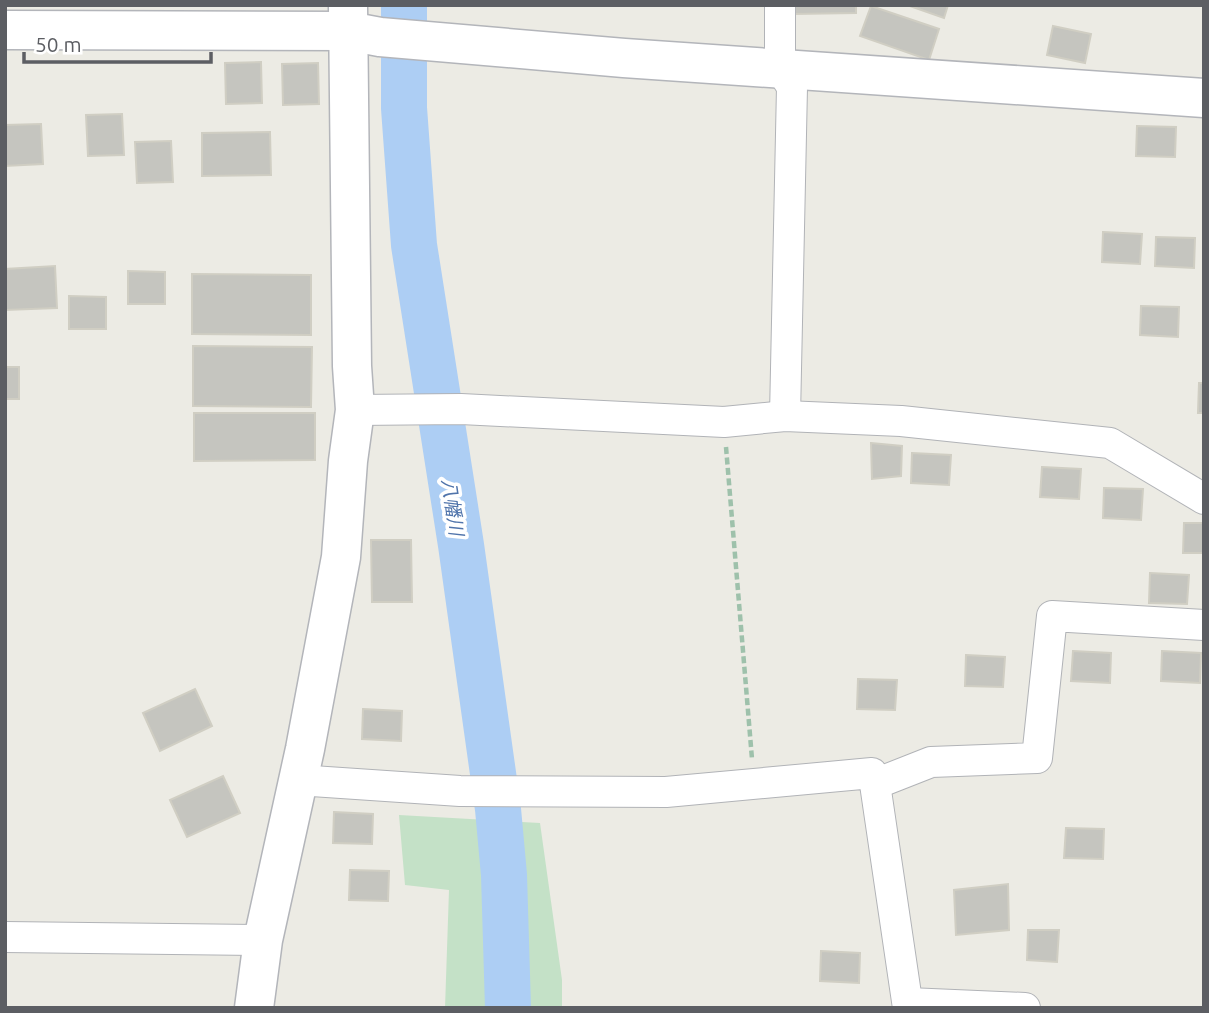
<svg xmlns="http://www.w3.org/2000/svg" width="1209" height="1013" font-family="Ubuntu,'Noto Sans JP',sans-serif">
<rect width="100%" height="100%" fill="#ecebe4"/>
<path fill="#c4e1c7" d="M 399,815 L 540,823 L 562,980 L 562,1008 L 445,1008 L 449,890 L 405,885 Z"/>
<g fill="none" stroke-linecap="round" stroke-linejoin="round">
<path stroke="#adcef4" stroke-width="46" d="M 404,5 L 404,108 L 414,245 L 461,545 L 498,809 L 504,875 L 508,1008"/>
</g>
<g fill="#c5c5bf" stroke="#d0cec3" stroke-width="2">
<path d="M 792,5 L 856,5 L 856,13 L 793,14 Z"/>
<path d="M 907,5 L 948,5 L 944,18 Z"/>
<path d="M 871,6 L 939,29 L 929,60 L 860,36 Z"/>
<path d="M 1053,26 L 1091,34 L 1085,63 L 1047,55 Z"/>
<path d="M 261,62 L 262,103 L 226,104 L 225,63 Z"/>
<path d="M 318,63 L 319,104 L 283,105 L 282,64 Z"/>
<path d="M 122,114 L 124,155 L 88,156 L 86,115 Z"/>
<path d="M 41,124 L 43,164 L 5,166 L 5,125 Z"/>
<path d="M 1137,126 L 1176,127 L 1175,157 L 1136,156 Z"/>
<path d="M 270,132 L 271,175 L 202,176 L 202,133 Z"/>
<path d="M 171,141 L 173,182 L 137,183 L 135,142 Z"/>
<path d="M 1103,232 L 1142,234 L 1140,264 L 1102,262 Z"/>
<path d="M 1156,237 L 1195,238 L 1194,268 L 1155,266 Z"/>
<path d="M 55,266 L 57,308 L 5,310 L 5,269 Z"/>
<path d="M 128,271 L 165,272 L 165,304 L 128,304 Z"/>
<path d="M 192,274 L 311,275 L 311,335 L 192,334 Z"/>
<path d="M 69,296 L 106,297 L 106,329 L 69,329 Z"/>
<path d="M 1141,306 L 1179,307 L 1178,337 L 1140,335 Z"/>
<path d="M 193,346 L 312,347 L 311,407 L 193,406 Z"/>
<rect x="5" y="367" width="14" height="32"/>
<path d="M 1199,383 L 1204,383 L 1204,413 L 1198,413 Z"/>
<path d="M 194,413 L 315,413 L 315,460 L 194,461 Z"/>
<path d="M 871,443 L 902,446 L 901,476 L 872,479 Z"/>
<path d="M 912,453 L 951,455 L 949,485 L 911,483 Z"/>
<path d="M 1042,467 L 1081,469 L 1079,499 L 1040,497 Z"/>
<path d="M 1104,488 L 1143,489 L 1141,520 L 1103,518 Z"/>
<path d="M 1184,523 L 1204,523 L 1204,553 L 1183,553 Z"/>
<path d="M 371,540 L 411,540 L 412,602 L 372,602 Z"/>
<path d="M 1150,573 L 1189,575 L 1187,604 L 1149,603 Z"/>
<path d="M 1073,651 L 1111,653 L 1110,683 L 1071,681 Z"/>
<path d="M 1162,651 L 1201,653 L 1200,683 L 1161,681 Z"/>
<path d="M 966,655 L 1005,657 L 1003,687 L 965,686 Z"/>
<path d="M 858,679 L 897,680 L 895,710 L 857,709 Z"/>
<path d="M 195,689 L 212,726 L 160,751 L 143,713 Z"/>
<path d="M 363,709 L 402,711 L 401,741 L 362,739 Z"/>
<path d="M 223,776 L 240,813 L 187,837 L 170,800 Z"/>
<path d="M 334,812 L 373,814 L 372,844 L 333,843 Z"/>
<path d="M 1066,828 L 1104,829 L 1103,859 L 1064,858 Z"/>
<path d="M 350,870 L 389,871 L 388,901 L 349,900 Z"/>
<path d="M 1008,884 L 1009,930 L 956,935 L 954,890 Z"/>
<path d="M 1028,930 L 1059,930 L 1057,962 L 1027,960 Z"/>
<path d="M 821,951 L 860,953 L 859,983 L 820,981 Z"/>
</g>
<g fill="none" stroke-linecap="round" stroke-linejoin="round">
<g stroke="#b1b3b7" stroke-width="32">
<g id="street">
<path d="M 780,5 L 780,68 L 792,87 L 785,416"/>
<path d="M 355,410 L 461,409 L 724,422 L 785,416 L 901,421 L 1110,443 L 1204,499"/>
<path d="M 297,780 L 460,791 L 666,792 L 872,773 L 875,784 L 908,1008"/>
<path d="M 875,784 L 931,762 L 1037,758 L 1052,616 L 1204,625"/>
<path d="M 5,937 L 263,940"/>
<path d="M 908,1003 L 1025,1008"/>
</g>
</g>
<g stroke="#b3b5ba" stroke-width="41">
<g id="secondary">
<path d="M 5,30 L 348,31 L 380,37 L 624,58 L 1204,98"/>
<path d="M 254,1008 L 263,940 L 305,749 L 341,557 L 348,461 L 355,410 L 352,366 L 348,7"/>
</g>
</g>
<path stroke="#9ec1ab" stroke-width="4.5" stroke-dasharray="7 3.5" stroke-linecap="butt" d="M 726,447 L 752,759"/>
<use href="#street" stroke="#fff" stroke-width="30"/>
<use href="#secondary" stroke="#fff" stroke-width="38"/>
</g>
<g text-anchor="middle" stroke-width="7" stroke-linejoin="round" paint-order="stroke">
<g font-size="19" font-style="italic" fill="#5074ab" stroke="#fff">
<text transform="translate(453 507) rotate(82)" y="7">八幡川</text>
</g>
</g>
<rect width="1209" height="1013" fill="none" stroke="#5c5e63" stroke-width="14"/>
<path d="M24 52v10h187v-10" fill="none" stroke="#5c5e63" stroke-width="3.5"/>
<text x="35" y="52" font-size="21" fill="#5c5e63" stroke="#ffffff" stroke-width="5" paint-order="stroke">50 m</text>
</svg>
